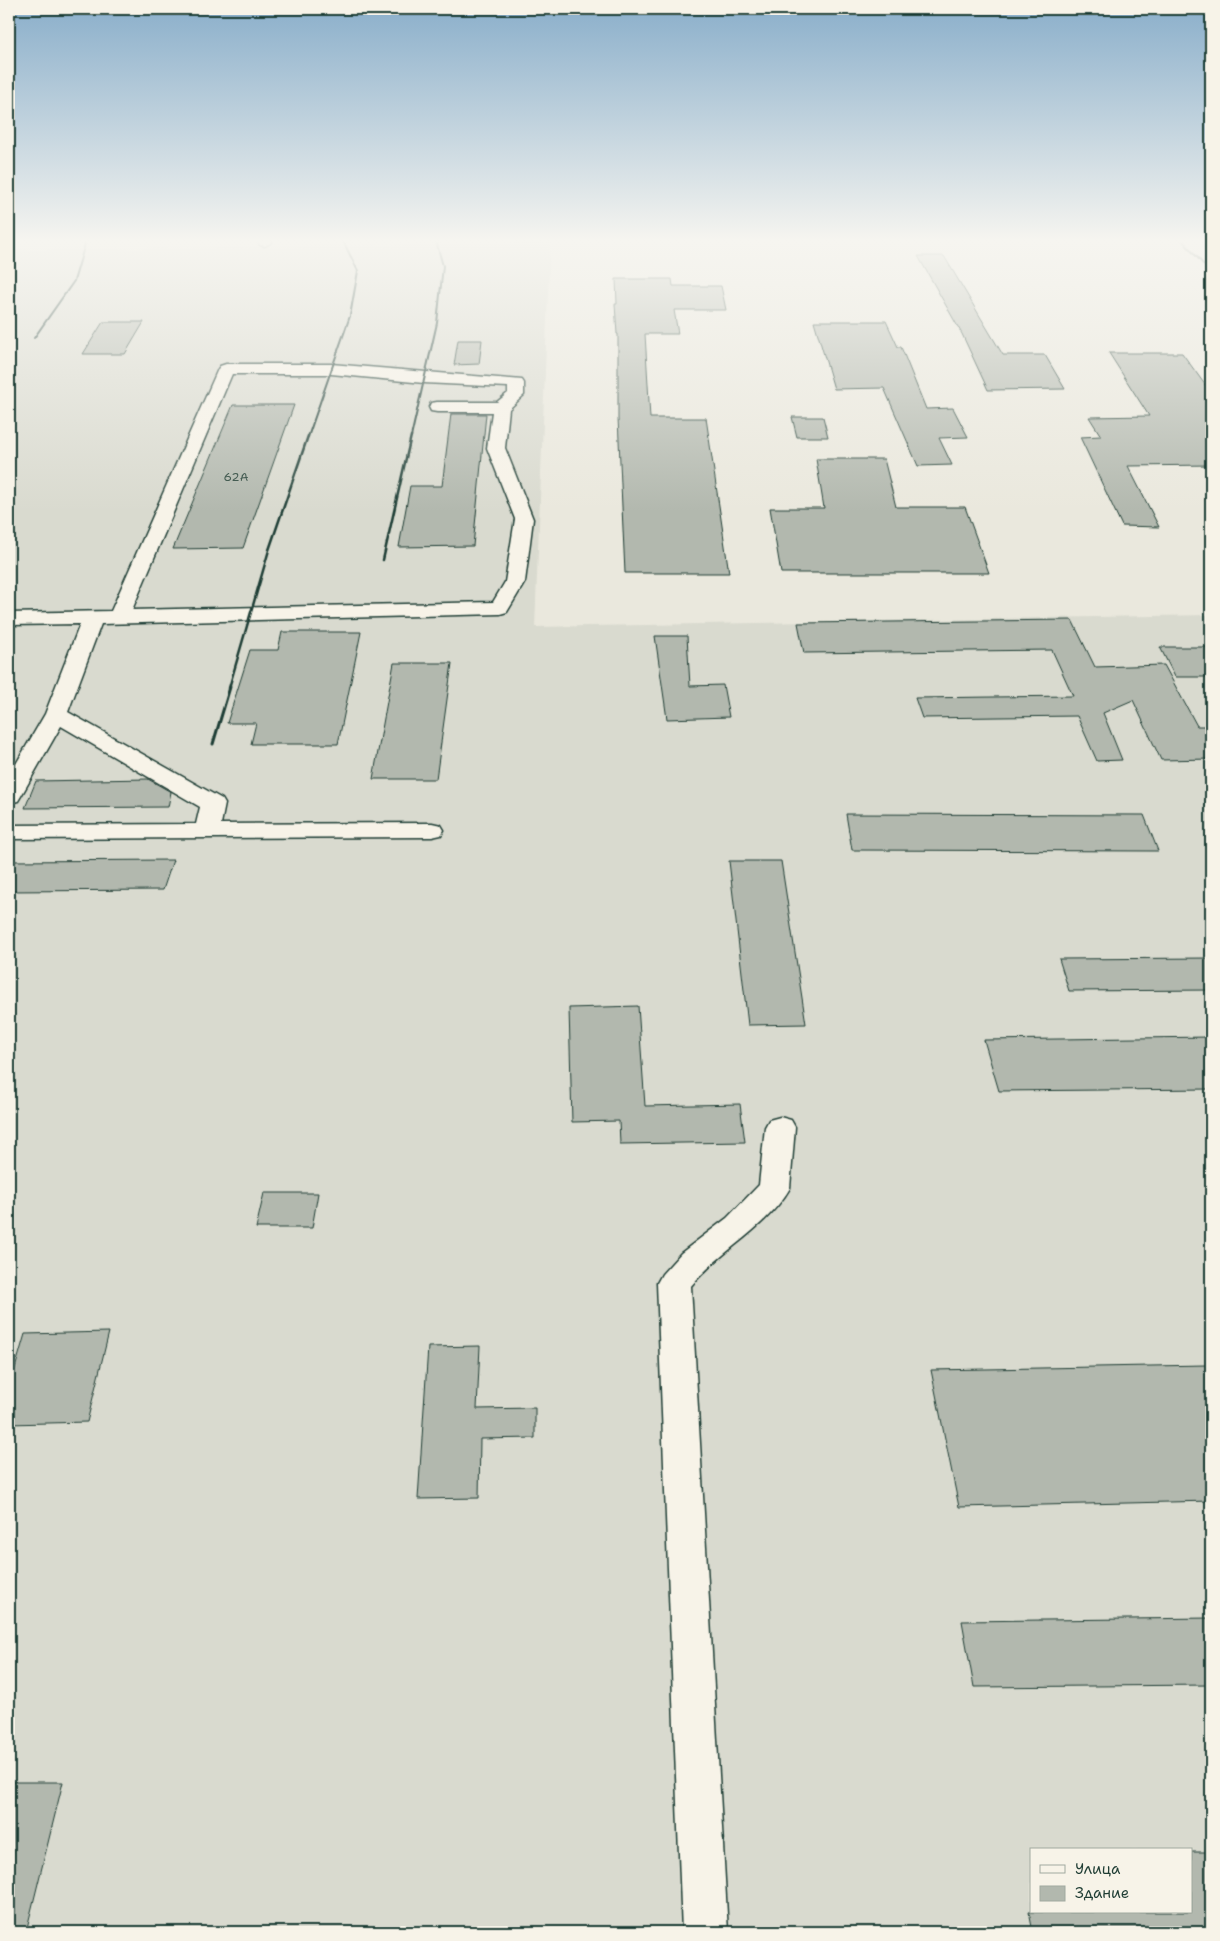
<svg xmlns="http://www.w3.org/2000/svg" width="1220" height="1941" font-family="'Shantell Sans',sans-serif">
<rect width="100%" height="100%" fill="#eae8dd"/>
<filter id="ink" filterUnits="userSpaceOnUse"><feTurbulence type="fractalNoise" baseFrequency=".02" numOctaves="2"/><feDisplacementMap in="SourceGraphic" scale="10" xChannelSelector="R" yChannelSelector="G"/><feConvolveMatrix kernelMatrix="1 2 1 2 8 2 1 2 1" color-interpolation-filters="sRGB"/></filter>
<g filter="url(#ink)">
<path fill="#d9dacf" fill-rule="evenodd" d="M 550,243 L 535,627 L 1211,615 L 1211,1932 L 9,1932 L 9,250 ZM 1031,1850 L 1191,1850 L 1191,1912 L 1031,1912 Z"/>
<g fill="#b2b8ae" stroke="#1f3d34">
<path d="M 918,256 L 944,256 L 1003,355 L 1045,355 L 1065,389 L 988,390 L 962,334 Z"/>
<path d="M 616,279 L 672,279 L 673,286 L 721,286 L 726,310 L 674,310 L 678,334 L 645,334 L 650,418 L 706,418 L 729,573 L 625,573 L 618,418 L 618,334 L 617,334 L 615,304 L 617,304 Z"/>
<path d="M 814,321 L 886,321 L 898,347 L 901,347 L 926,409 L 953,408 L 968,437 L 939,438 L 952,465 L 918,466 L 884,388 L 834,389 Z"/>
<path d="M 103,322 L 144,322 L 125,354 L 83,354 Z"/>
<path d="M 458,340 L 482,340 L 479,364 L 454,365 Z"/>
<path d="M 1109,353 L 1182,353 L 1211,393 L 1211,465 L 1128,466 L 1159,527 L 1122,526 L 1080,437 L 1101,436 L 1089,417 L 1149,416 Z"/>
<path d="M 233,405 L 294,405 L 243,548 L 173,549 Z"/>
<path d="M 451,414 L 486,414 L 473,546 L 399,547 L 410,486 L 442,486 Z"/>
<path d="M 792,417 L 823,417 L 828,437 L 797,437 Z"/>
<path d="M 816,459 L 884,459 L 896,507 L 965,507 L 989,573 L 781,573 L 770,508 L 824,508 Z"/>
<path d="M 1072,620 L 1095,667 L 1164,665 L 1197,726 L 1211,726 L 1211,759 L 1161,760 L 1133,700 L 1103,713 L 1122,760 L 1097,761 L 1077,716 L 922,718 L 915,698 L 1073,696 L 1052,650 L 804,653 L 798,623 Z"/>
<path d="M 282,632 L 361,632 L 338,744 L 251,744 L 256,723 L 227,723 L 250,650 L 278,650 Z"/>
<path d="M 655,636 L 687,636 L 690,686 L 723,685 L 729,717 L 667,719 Z"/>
<path d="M 1160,647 L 1211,647 L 1211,677 L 1175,677 Z"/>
<path d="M 394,663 L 452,663 L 436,779 L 373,779 Z"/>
<path d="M 148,779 L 171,792 L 168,807 L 25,808 L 36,781 Z"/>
<path d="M 846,814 L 1144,815 L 1158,851 L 852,850 Z"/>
<path d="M 173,860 L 163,890 L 9,891 L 9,861 Z"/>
<path d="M 729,861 L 781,861 L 806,1024 L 748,1025 Z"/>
<path d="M 1211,958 L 1211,990 L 1069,991 L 1059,959 Z"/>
<path d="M 638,1006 L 645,1106 L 740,1104 L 745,1142 L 620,1144 L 619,1121 L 572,1122 L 569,1008 Z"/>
<path d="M 1211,1037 L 1211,1089 L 999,1091 L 984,1040 Z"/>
<path d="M 264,1193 L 318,1193 L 312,1228 L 256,1228 Z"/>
<path d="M 109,1332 L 87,1422 L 9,1424 L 9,1389 L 25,1334 Z"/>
<path d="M 480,1346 L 477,1409 L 535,1408 L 535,1438 L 480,1439 L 479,1498 L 418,1499 L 428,1347 Z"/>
<path d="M 1206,1365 L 1211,1379 L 1211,1501 L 959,1507 L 931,1370 Z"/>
<path d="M 1211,1618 L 1211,1685 L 974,1687 L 962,1621 Z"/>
<path d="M 9,1782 L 63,1782 L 26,1932 L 9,1932 Z"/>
<path d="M 1191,1852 L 1211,1852 L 1211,1932 L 1033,1932 L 1029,1912 L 1191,1912 Z"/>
</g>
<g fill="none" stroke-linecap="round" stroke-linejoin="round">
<g stroke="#1f3d34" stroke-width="3">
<g id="minor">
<path d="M 258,241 L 272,241 L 272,242 L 265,246 L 260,245 Z"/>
<path d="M 226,364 L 331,364 L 522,380 L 524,383 L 524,395 L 509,409 L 505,448 L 533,519 L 525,582 L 507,612 L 500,614 L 101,624 L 68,712 L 222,799 L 225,804 L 221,824 L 432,823 L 441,825 L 444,830 L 441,835 L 432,837 L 9,839 L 9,825 L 196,824 L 200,807 L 61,726 L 21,796 L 18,801 L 9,803 L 9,776 L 45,714 L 80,624 L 9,625 L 9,613 L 111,611 L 218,369 L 220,366 ZM 232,374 L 331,374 L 424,383 L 508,387 L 508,393 L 497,402 L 437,402 L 431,403 L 429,407 L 431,411 L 437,412 L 492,412 L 487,448 L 515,519 L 505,582 L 493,602 L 132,610 Z"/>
<path d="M 780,1117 L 791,1120 L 795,1127 L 790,1188 C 766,1229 721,1250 691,1286 L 728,1932 L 682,1932 L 657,1283 L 662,1274 L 681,1253 L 727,1218 L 759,1185 L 765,1127 L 769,1120 Z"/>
</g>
</g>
<use href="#minor" fill="#f7f3e8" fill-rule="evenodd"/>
<g stroke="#1f3d34" stroke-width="2">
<path d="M 1183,241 L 1211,273"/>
<path d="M 34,338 L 74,281 L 85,244 L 84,241"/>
<path d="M 308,437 L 350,316 L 358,271 L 343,241"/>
<path d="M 411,437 L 437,323 L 443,266 L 436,241"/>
</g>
<g stroke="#1f3d34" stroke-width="2.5">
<path d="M 383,560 L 411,436"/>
<path d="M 229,688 L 269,550 L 308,436"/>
</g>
<path stroke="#1f3d34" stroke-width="3" d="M 213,744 L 230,687"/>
</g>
</g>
<linearGradient id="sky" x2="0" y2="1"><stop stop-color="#89aeca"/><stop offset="0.47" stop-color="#f6f5f0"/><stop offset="1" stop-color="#f6f5f0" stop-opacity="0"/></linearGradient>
<rect width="1220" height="512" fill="url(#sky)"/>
<g text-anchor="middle" stroke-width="4" stroke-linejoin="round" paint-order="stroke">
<g font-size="12" fill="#445c52">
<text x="236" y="481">62А</text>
</g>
</g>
<rect width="1220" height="1941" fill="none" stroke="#f7f3e8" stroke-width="30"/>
<rect x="15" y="15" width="1190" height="1911" fill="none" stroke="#1f3d34" stroke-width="2" filter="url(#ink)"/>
<rect x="1030" y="1848" width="162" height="65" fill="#f7f3e8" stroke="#a1aaa0"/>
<rect x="1040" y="1865" width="25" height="8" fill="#f7f3e8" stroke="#a1aaa0"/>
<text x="1075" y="1874" font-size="15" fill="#1f3d34">Улица</text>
<rect x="1040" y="1886" width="25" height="15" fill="#b2b8ae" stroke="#a1aaa0"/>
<text x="1075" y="1898" font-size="15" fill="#1f3d34">Здание</text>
</svg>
